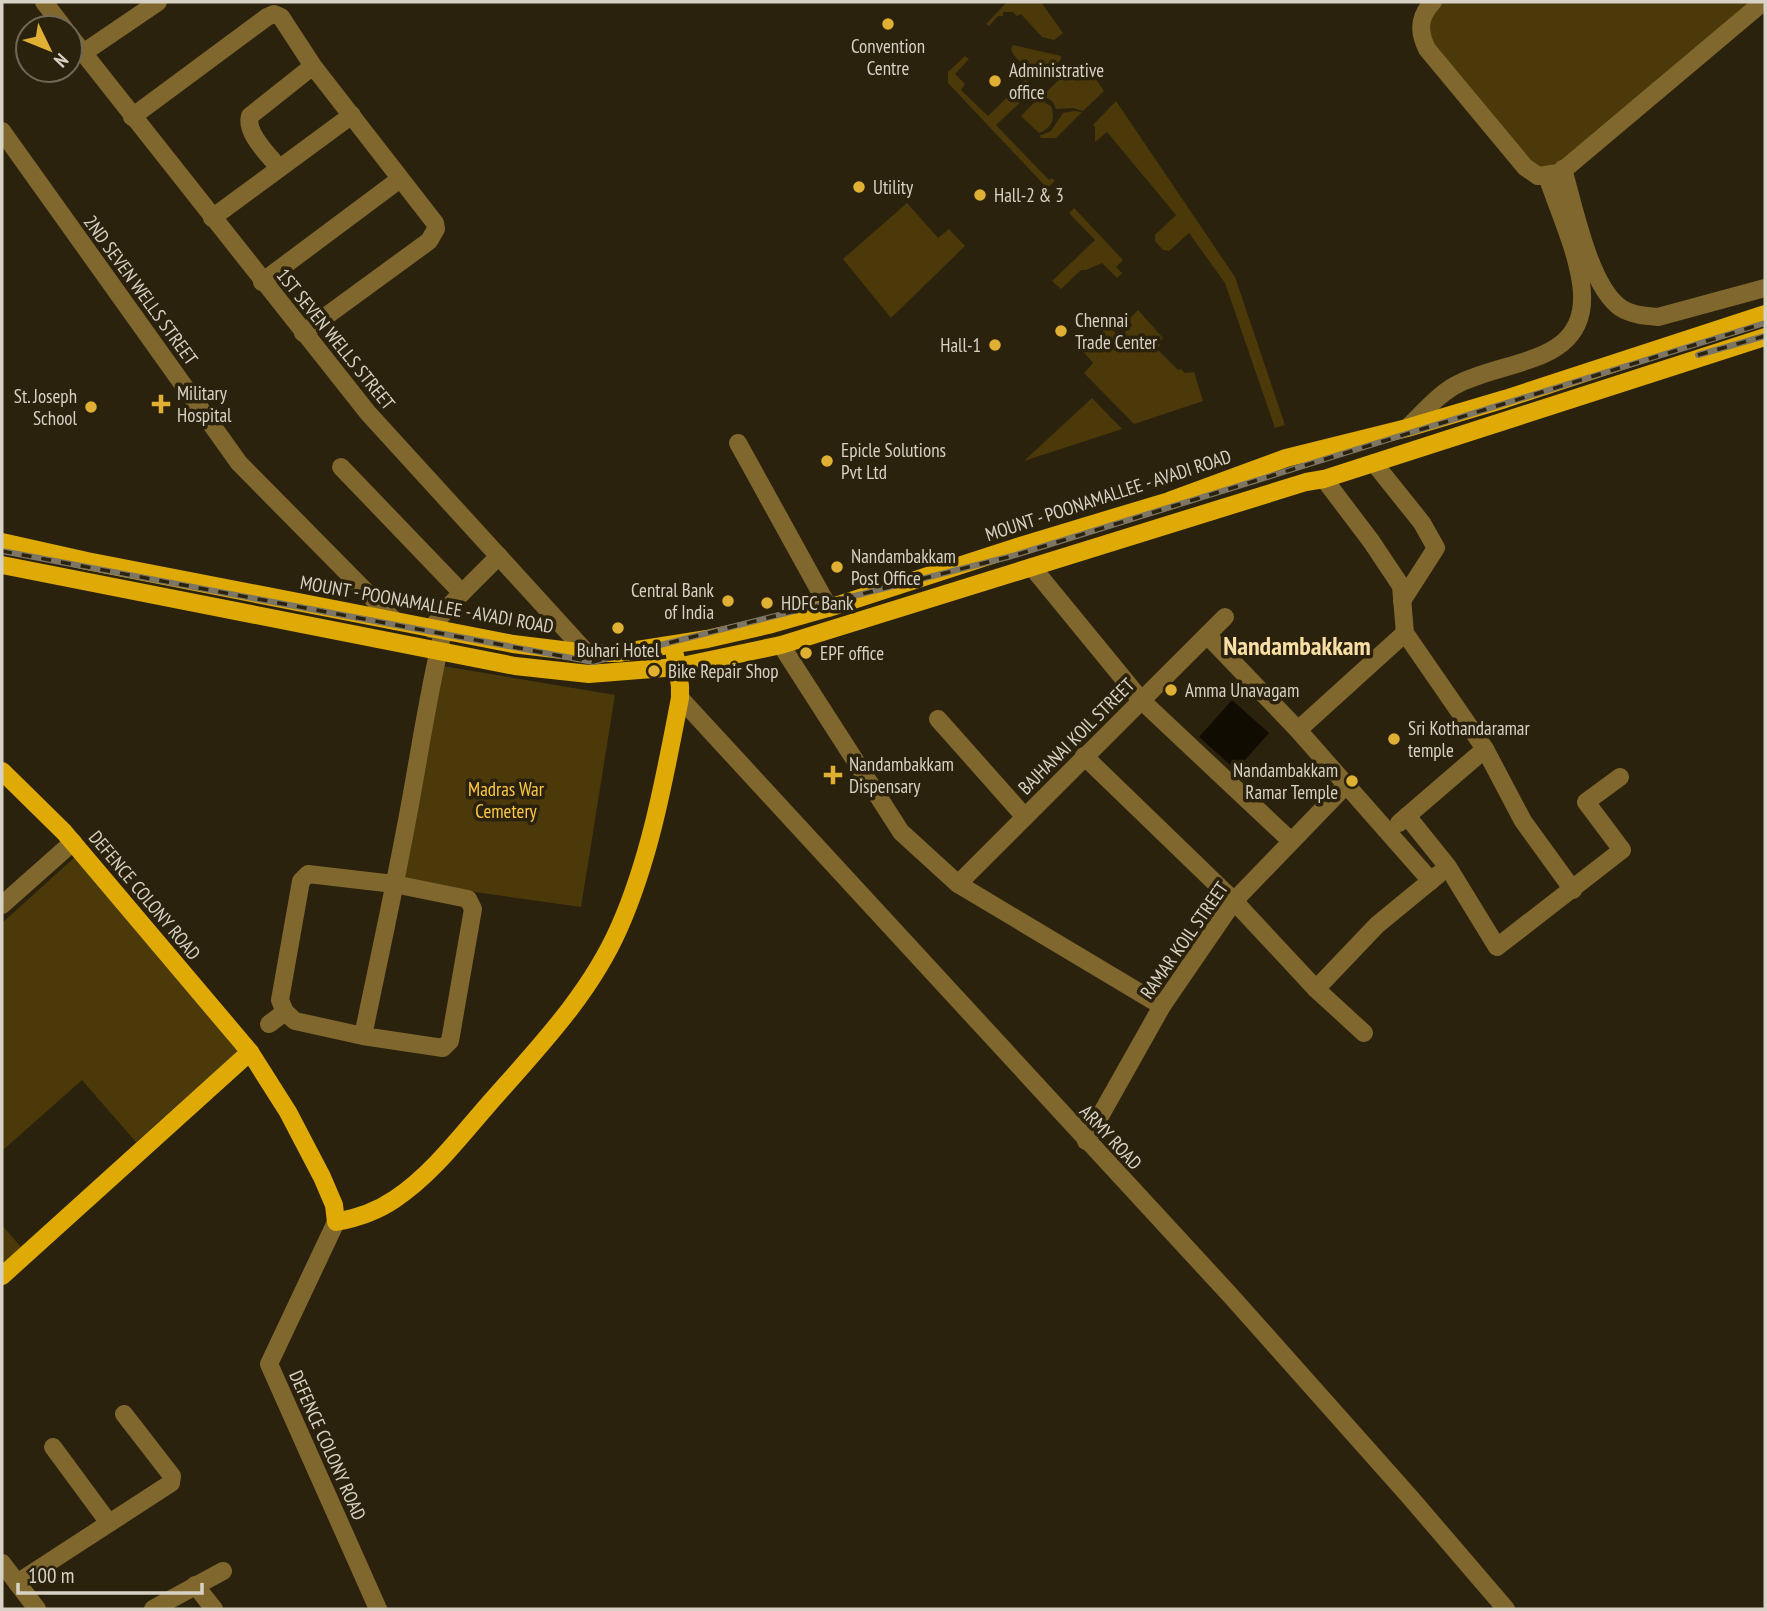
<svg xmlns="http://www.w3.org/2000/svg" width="1767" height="1611" font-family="'PT Sans Narrow',sans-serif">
<rect width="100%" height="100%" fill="#2b220e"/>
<g fill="#4b390a">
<path d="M 1007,2 L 1041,2 L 1063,33 L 1054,40 L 1042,37 L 1021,14 L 1017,16 L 1013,12 L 1003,12 L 1003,16 L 998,16 L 989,26 L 986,24 Z"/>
<path d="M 1443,2 L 1753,2 L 1558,164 L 1539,167 L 1532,164 L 1429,38 L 1431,14 Z"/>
<path d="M 1013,45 L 1061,56 L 1061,59 L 1055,66 C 1039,70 1017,67 1011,49 Z"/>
<path d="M 965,56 L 969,59 L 955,74 L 965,84 L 961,90 L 988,116 L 1026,79 L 1030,84 L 1028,95 L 996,125 L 1049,180 L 1052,178 L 1055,181 L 1047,188 L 948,83 L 948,72 Z"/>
<path d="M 1084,70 L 1090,71 L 1104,91 L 1083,111 L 1073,108 L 1056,109 L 1053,102 L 1043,95 L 1062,77 Z"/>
<path d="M 1038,99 L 1051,106 C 1056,120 1051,128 1039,133 L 1021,116 Z"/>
<path d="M 1116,101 L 1235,277 L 1285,425 L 1275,428 L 1225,283 L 1189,233 L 1169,251 L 1163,250 L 1155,241 L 1155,235 L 1176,215 L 1107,132 L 1095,142 L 1095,127 L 1093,125 Z"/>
<path d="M 1074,111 L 1082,112 L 1056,138 L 1042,138 L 1039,136 L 1051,131 L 1063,113 Z"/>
<path d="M 907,203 L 938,238 L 949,229 L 965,246 L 891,318 L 843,259 Z"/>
<path d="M 1074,208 L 1123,260 L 1116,267 L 1122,273 L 1117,278 L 1102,263 L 1086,270 L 1081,270 L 1061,289 L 1052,281 L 1095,240 L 1069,213 Z"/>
<path d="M 1138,310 L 1163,338 L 1158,343 L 1160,345 L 1157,349 L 1178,370 L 1181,369 L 1185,373 L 1194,372 L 1203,401 L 1134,424 L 1084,373 L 1093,363 L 1082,350 L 1108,326 L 1120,337 L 1132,325 L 1128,320 Z"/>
<path d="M 1092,398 L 1122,429 L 1024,461 Z"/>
<path d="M 437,665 L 615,695 L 581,907 L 398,881 Z"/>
<path d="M 75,857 L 238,1051 L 136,1142 L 82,1080 L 2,1151 L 2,923 Z"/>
<path d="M 2,1225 L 21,1247 L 2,1264 Z"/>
</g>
<path fill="#110c02" d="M 1232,700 L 1269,733 L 1236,770 L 1199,737 Z"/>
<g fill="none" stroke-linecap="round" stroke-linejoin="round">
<g stroke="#80672d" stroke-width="18">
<path d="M 44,2 L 64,28"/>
<path d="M 1433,2 C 1419,16 1418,31 1427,49 L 1525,167 L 1538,176 L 1558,173 L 1567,167 L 1763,2"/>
<path d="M 70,36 L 368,413 L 587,653"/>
<path d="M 83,53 L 158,2"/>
<path d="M 132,117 L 267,17 L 274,14 L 281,17 L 313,66 L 435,223 L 436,229 L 429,241 L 303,333"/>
<path d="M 2,131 L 239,463 L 395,621"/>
<path d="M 279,168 C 269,155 245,133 250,116 L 313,66"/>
<path d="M 1563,169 C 1574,206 1589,286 1621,308 C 1632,315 1645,316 1658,317 L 1765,288"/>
<path d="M 212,218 L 352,115"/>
<path d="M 262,282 L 400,179"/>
<path d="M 1407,428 C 1423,413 1440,392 1460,383 C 1511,358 1593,364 1581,283 C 1576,248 1558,209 1547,176"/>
<path d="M 738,443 L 829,608"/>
<path d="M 1374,463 L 1422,523 L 1436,548 L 1402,601"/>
<path d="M 341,467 L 462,593"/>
<path d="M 1324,479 L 1371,541 L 1401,586 L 1405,633 L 1485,749 L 1523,821 L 1573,890"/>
<path d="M 1032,567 L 1141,700 L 1291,841"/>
<path d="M 431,629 L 449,606 L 499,556"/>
<path d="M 1207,635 L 1298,730 L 1431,881"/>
<path d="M 781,645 L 901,832 L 958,884 L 1162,1006"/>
<path d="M 680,698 L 1231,1296 L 1409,1496 L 1506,1609"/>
<path d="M 938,719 L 1025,817"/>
<path d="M 1298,730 L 1405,633"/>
<path d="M 1084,756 L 1234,901 L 1316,989 L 1364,1033"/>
<path d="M 1407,816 L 1448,867 L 1497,947 L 1622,850 L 1586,802 L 1620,777"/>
<path d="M 1399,823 L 1485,749"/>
<path d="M 958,884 L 1225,617"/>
<path d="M 2,905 L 73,842"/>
<path d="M 1316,989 L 1377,925 L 1439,874"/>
<path d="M 269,1024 L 285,1012"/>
<path d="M 363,1036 L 295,1021 L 285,1012 L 280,1000 L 301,881 L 308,874 L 394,884 L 468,899 L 473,909 L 450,1041 L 443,1048 L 363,1036 C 377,968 392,900 405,831 C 418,765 427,697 443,632"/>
<path d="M 1086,1141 L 1162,1006 L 1234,901 L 1346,785"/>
<path d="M 336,1222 L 269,1364 L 378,1609"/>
<path d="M 53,1447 L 109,1523"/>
<path d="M 2,1563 L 37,1609"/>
<path d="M 17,1583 L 171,1483 L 172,1476 L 124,1414"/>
<path d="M 195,1585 L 214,1609"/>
<path d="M 153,1609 L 223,1571"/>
</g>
<g stroke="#dfaa05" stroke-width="18">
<path d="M 2,542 L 87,561 L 513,644 L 587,653 L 618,653 L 707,639 L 768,625 L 838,605 L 1020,546 L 1169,501 L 1286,458 L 1407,428 L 1505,399 L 1765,314"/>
<path d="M 2,565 L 515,666 L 589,674 L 677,667 L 781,645 L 1306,482 L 1324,479 L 1765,337"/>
<path d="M 2,771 L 64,832 L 250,1052 L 288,1112 L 322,1177 L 334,1205 L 336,1222 C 358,1218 376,1212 395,1199 C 431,1175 459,1138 487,1106 C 536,1050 589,996 619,928 C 651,856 665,775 680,698 L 680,686 L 675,655"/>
<path d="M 2,1276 L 250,1052"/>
</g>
<g stroke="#7d7665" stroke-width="6">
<g id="rail">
<path d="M 1698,355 L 1765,336"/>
<path d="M 2,551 L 593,662 L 1012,556 L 1765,323"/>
</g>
</g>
<use href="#rail" stroke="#2b220e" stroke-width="3.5" stroke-dasharray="10" stroke-linecap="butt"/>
</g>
<g fill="#e0b034" stroke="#2b220e" stroke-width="2.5">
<circle cx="888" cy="24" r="7"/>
<circle cx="995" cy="81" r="7"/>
<circle cx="859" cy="187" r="7"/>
<circle cx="980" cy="195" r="7"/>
<circle cx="1061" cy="331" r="7"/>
<circle cx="995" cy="345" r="7"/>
<path d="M157.5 393.5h7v7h7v7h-7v7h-7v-7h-7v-7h7z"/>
<circle cx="91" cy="407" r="7"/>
<circle cx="827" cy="461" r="7"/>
<circle cx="837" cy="567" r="7"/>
<circle cx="728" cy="601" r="7"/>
<circle cx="767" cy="603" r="7"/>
<circle cx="618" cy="628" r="7"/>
<circle cx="806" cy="653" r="7"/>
<circle cx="654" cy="671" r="7"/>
<circle cx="1171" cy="690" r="7"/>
<circle cx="1394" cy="739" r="7"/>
<path d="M829.5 764.5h7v7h7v7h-7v7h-7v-7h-7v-7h7z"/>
<circle cx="1352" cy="781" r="7"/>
</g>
<g text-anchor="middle" stroke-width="7" stroke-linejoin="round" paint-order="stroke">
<g font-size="19" fill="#d7d2c5" stroke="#2b220e" text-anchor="start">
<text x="888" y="53" text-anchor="middle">Convention<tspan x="888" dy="22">Centre</tspan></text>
<text x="1009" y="77">Administrative<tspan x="1009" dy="22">office</tspan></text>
<text x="873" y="194">Utility</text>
<text x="994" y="202">Hall-2 &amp; 3</text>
<text x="1075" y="327">Chennai<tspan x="1075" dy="22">Trade Center</tspan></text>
<text x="981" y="352" text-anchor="end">Hall-1</text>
<text x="177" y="400">Military<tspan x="177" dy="22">Hospital</tspan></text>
<text x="77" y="403" text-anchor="end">St. Joseph<tspan x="77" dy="22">School</tspan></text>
<text x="841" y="457">Epicle Solutions<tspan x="841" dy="22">Pvt Ltd</tspan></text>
<text x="851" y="563">Nandambakkam<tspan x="851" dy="22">Post Office</tspan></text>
<text x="714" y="597" text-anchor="end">Central Bank<tspan x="714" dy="22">of India</tspan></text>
<text x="781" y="610">HDFC Bank</text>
<text x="618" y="657" text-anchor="middle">Buhari Hotel</text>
<text x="820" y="660">EPF office</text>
<text x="668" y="678">Bike Repair Shop</text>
<text x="1185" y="697">Amma Unavagam</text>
<text x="1408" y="735">Sri Kothandaramar<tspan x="1408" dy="22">temple</tspan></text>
<text x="849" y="771">Nandambakkam<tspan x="849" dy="22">Dispensary</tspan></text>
<text x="1338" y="777" text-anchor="end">Nandambakkam<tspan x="1338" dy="22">Ramar Temple</tspan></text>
</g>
<g font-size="19" fill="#d7d2c5" stroke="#2b220e">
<text transform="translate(141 290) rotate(54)" y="7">2ND SEVEN WELLS STREET</text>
<text transform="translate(336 339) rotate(51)" y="7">1ST SEVEN WELLS STREET</text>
<text transform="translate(1108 495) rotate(-18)" y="7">MOUNT - POONAMALLEE - AVADI ROAD</text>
<text transform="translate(427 604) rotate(10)" y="7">MOUNT - POONAMALLEE - AVADI ROAD</text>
<text transform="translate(1076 736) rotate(-45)" y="7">BAJHANAI KOIL STREET</text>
<text transform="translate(145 895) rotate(50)" y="7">DEFENCE COLONY ROAD</text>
<text transform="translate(1184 940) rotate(-55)" y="7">RAMAR KOIL STREET</text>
<text transform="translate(1111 1137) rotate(47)" y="7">ARMY ROAD</text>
<text transform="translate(328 1445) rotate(66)" y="7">DEFENCE COLONY ROAD</text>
</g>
<g font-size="19" fill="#fdc844" stroke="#2b220e">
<text x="506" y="796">Madras War<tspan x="506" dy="22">Cemetery</tspan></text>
</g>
<g font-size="26" font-weight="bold" fill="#fadfa5" stroke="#2b220e">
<text x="1297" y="655">Nandambakkam</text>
</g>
</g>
<rect width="1767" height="1611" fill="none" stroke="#d7d2c5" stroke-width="7"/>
<g transform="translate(49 49) rotate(133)"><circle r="33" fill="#2b220e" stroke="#706857" stroke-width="2"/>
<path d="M0-5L12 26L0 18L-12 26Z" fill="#e0b034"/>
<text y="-10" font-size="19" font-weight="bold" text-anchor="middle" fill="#d7d2c5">N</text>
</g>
<path d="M18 1583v10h184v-10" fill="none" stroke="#d7d2c5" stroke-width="3.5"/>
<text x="28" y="1583" font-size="21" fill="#d7d2c5" stroke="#2b220e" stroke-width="5" paint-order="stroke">100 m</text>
</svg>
